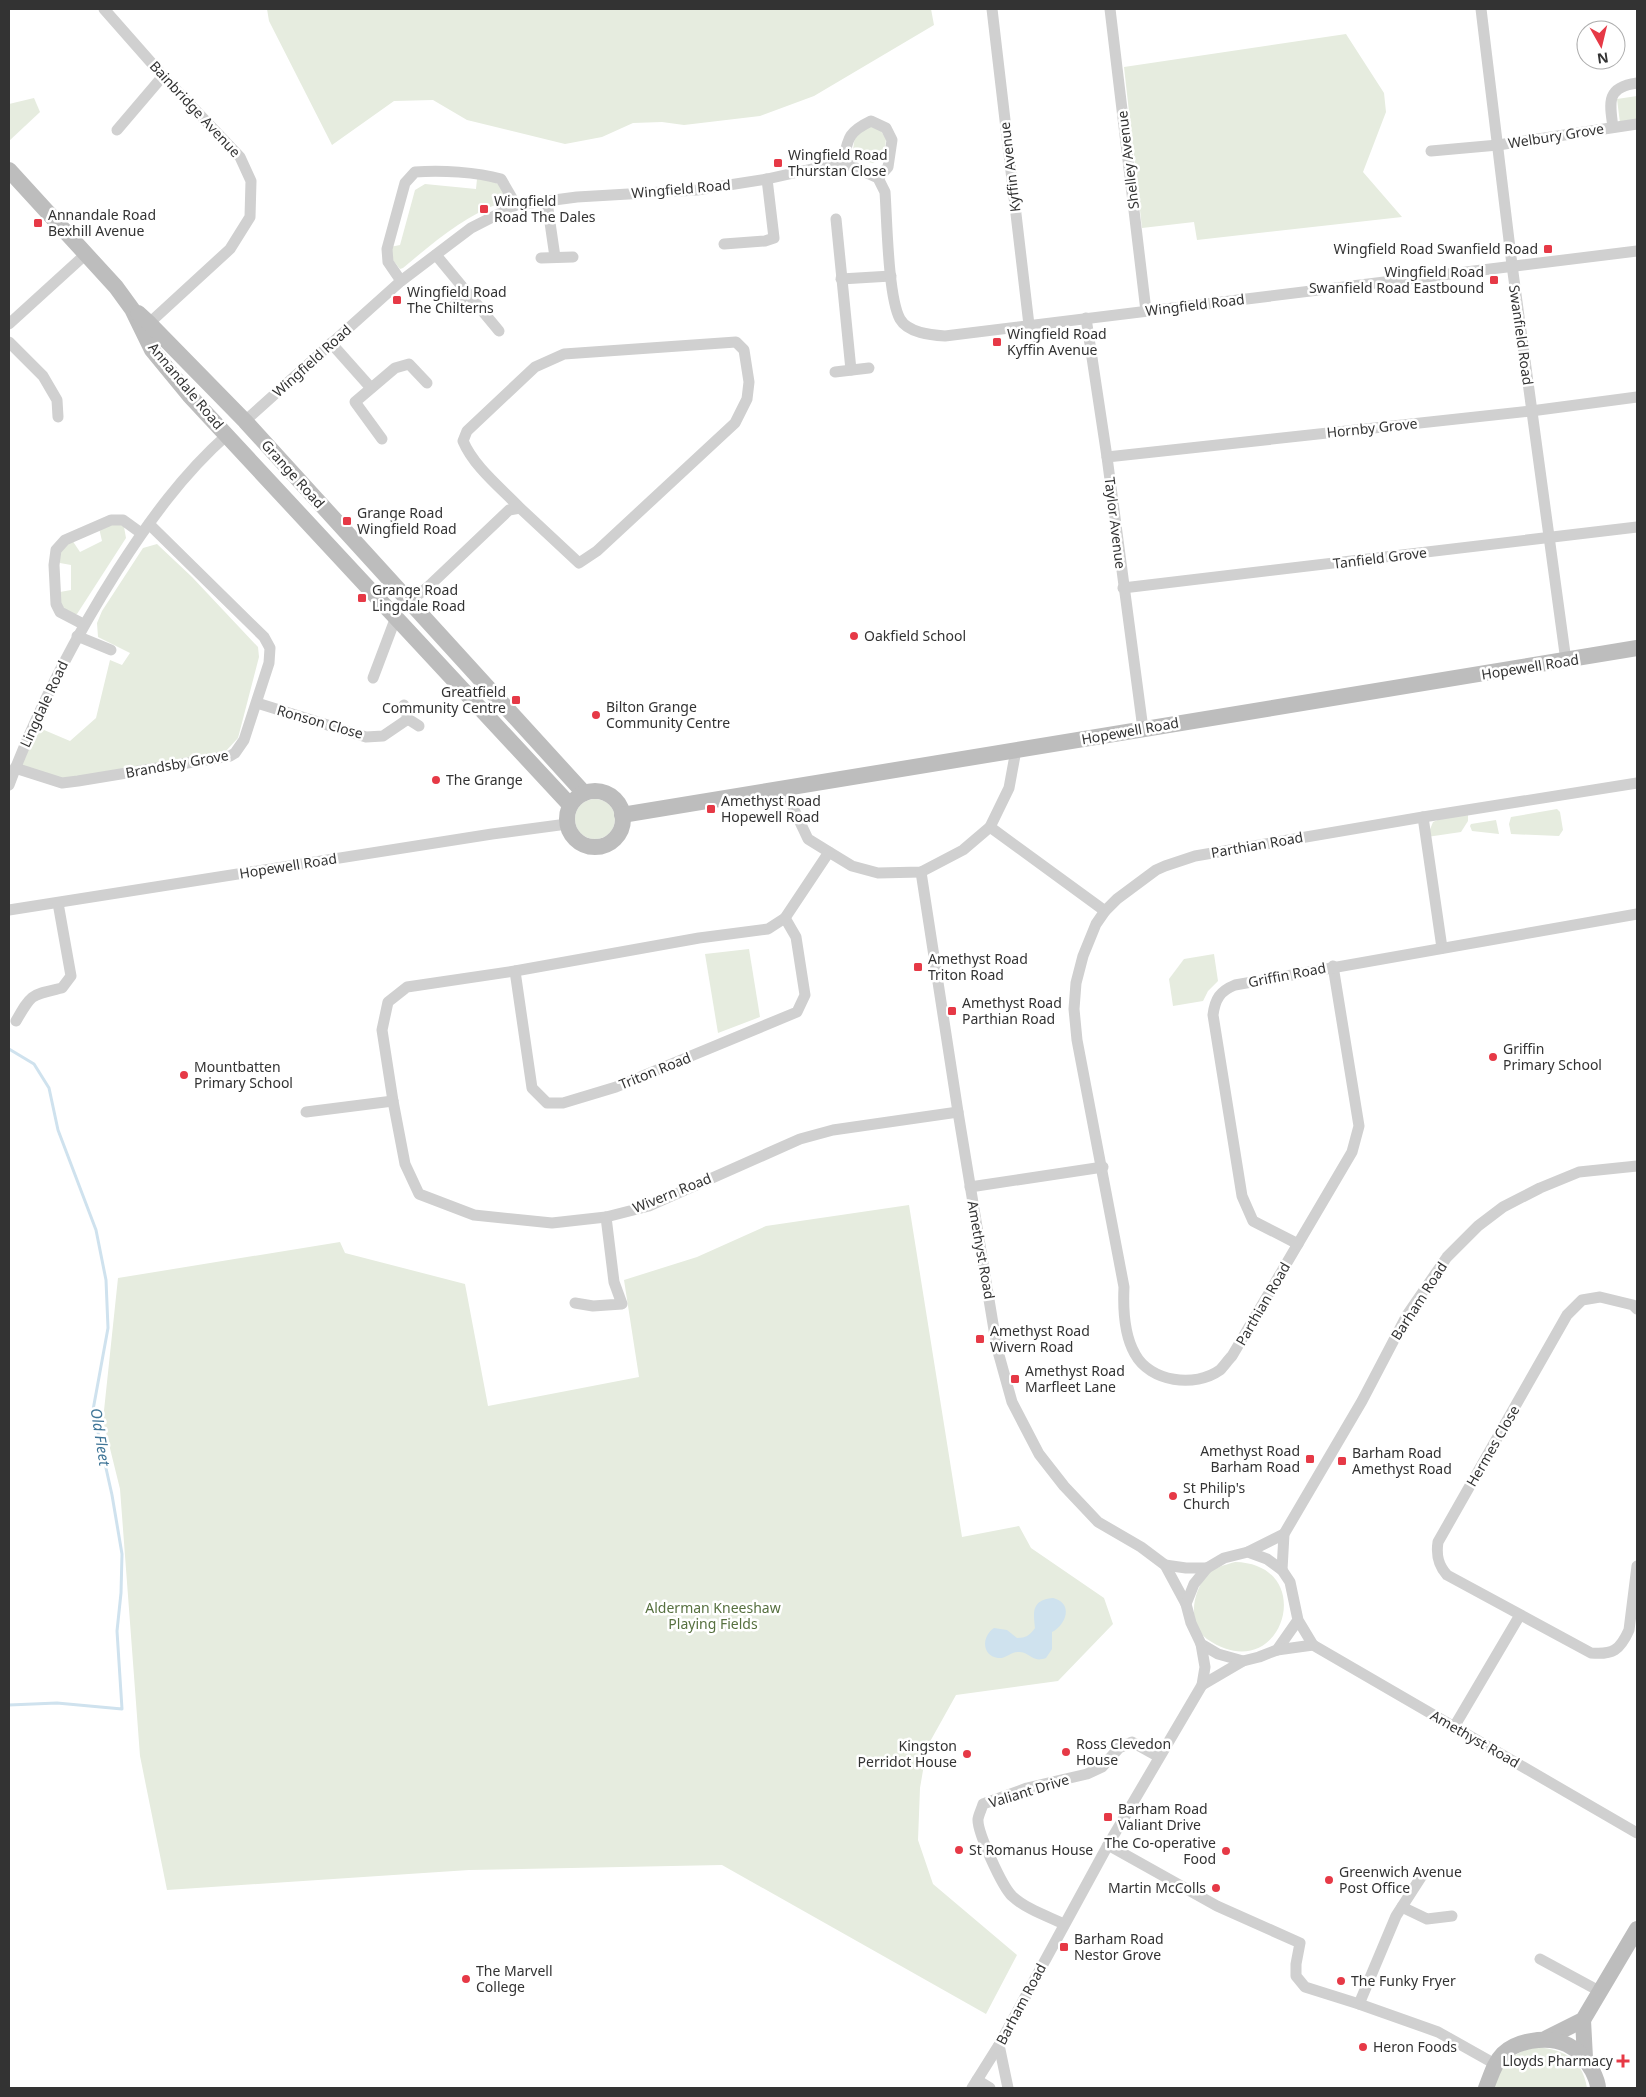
<svg xmlns="http://www.w3.org/2000/svg" width="1646" height="2097" font-family="'Noto Sans',sans-serif">
<rect width="100%" height="100%" fill="#fff"/>
<g fill="#e6ecdf">
<path d="M 267,9 L 931,9 L 934,25 L 814,96 L 760,116 L 684,125 L 662,122 L 633,123 L 602,137 L 565,144 L 467,120 L 433,100 L 394,101 L 332,145 L 269,21 Z"/>
<path d="M 1346,34 L 1384,93 L 1386,112 L 1363,172 L 1402,217 L 1197,240 L 1194,222 L 1142,228 L 1124,67 Z"/>
<path d="M 1637,96 L 1637,120 L 1620,123 L 1617,99 Z"/>
<path d="M 34,98 L 40,112 L 9,141 L 9,104 Z"/>
<path d="M 878,126 L 886,139 L 884,157 L 873,163 L 860,160 L 853,150 L 855,136 L 862,128 Z"/>
<path d="M 477,179 C 490,180 510,183 503,202 C 464,216 434,242 403,268 L 400,269 L 392,259 L 390,247 L 400,245 L 415,190 L 425,184 L 476,189 Z"/>
<path d="M 111,524 L 120,524 L 124,527 L 126,538 L 77,614 L 71,615 L 60,604 L 60,592 L 71,590 L 71,565 L 60,563 C 55,553 65,547 72,540 L 80,552 L 102,541 L 99,528 Z"/>
<path d="M 157,544 L 192,577 L 258,647 L 259,657 L 238,738 L 225,752 L 62,780 L 19,767 L 37,727 L 70,741 L 96,718 L 110,660 L 122,665 L 130,653 L 98,637 L 97,623 L 102,611 L 143,548 Z"/>
<circle cx="595" cy="819" r="20"/>
<path d="M 1557,809 L 1560,812 L 1563,830 L 1559,836 L 1511,834 L 1509,824 L 1511,817 Z"/>
<path d="M 1468,815 L 1468,821 L 1461,832 L 1427,837 L 1433,822 L 1440,819 Z"/>
<path d="M 1496,820 L 1499,834 L 1472,831 L 1470,826 L 1471,824 Z"/>
<path d="M 749,949 L 760,1017 L 718,1033 L 705,954 Z"/>
<path d="M 1214,954 L 1218,981 L 1208,991 L 1203,1001 L 1173,1006 L 1169,979 L 1184,959 Z"/>
<path d="M 909,1205 L 962,1537 L 1019,1526 L 1031,1548 L 1104,1598 L 1113,1624 L 1058,1681 L 956,1695 L 927,1747 L 920,1788 L 918,1840 L 933,1884 L 1017,1955 L 986,2014 L 722,1865 L 469,1870 L 167,1890 L 140,1756 L 120,1489 L 103,1420 L 118,1278 L 340,1242 L 345,1253 L 465,1284 L 488,1406 L 639,1377 L 624,1280 L 697,1257 L 766,1226 Z"/>
<path d="M 1235,1562 C 1321,1564 1282,1691 1207,1639 C 1187,1624 1192,1591 1208,1574 C 1215,1567 1225,1565 1235,1562 Z"/>
<path d="M 1532,2047 C 1561,2048 1582,2057 1587,2088 L 1494,2088 C 1500,2064 1510,2056 1532,2047 Z"/>
</g>
<path fill="#cfe2ee" d="M 1053,1598 C 1074,1603 1066,1625 1052,1632 L 1052,1649 L 1046,1658 C 1032,1663 1031,1653 1020,1652 C 1011,1651 1006,1659 998,1658 C 981,1655 982,1636 994,1628 L 1007,1630 L 1017,1638 C 1026,1638 1030,1635 1035,1628 C 1033,1611 1032,1600 1053,1598 Z"/>
<g fill="none" stroke-linecap="round" stroke-linejoin="round">
<path stroke="#cfe2ee" stroke-width="3" d="M 9,1049 L 34,1064 L 49,1088 L 58,1130 L 96,1230 L 106,1280 L 108,1328 L 93,1410 L 112,1495 L 122,1554 L 121,1593 L 117,1631 L 122,1709 L 57,1703 L 9,1705"/>
<g stroke="#d0d0d0" stroke-width="11">
<path d="M 104,9 L 163,76 L 240,157 L 251,181 L 250,217 L 230,249 L 145,327"/>
<path d="M 992,9 L 1029,325"/>
<path d="M 1110,9 L 1146,311"/>
<path d="M 1481,9 L 1512,265 L 1566,661"/>
<path d="M 1613,127 C 1609,101 1607,87 1637,83"/>
<path d="M 117,130 L 163,76"/>
<path d="M 1431,151 L 1498,145 L 1637,124"/>
<path d="M 843,162 C 848,138 848,132 871,121 L 886,128 L 892,140 L 888,167 L 878,178"/>
<path d="M 547,202 L 555,257"/>
<path d="M 836,219 L 851,370"/>
<path d="M 724,244 L 765,241 L 774,238 L 767,179"/>
<path d="M 436,255 L 499,331"/>
<path d="M 541,258 L 573,257"/>
<path d="M 841,279 L 891,276"/>
<path d="M 401,281 L 388,262 L 387,249 L 405,183 L 415,172 C 441,170 477,172 501,179 L 516,205"/>
<path d="M 454,306 L 467,293"/>
<path d="M 1086,318 L 1107,457 L 1143,729"/>
<path d="M 9,324 L 86,254"/>
<path d="M 9,342 L 43,376 L 57,400 L 58,417"/>
<path d="M 331,343 L 371,388"/>
<path d="M 835,372 L 869,368"/>
<path d="M 245,421 L 401,281 L 471,228 L 516,205 L 577,197 L 697,190 L 767,179 L 843,162 L 878,178 L 885,192 C 887,220 888,297 900,319 C 908,333 931,335 945,336 L 1637,251"/>
<path d="M 382,439 L 355,402 L 395,368 L 409,364 L 427,383"/>
<path d="M 1107,457 L 1531,411 L 1637,397"/>
<path d="M 1123,588 L 1637,527"/>
<path d="M 409,602 L 429,586 L 509,510 L 520,508 L 579,563 L 597,551 L 735,423 L 747,399 L 749,382 L 744,350 L 736,342 L 564,354 L 535,367 L 467,431 L 463,441 C 474,467 501,488 520,508"/>
<path d="M 83,624 L 60,612 L 56,604 L 54,565 L 56,550 L 65,540 L 111,520 L 123,520 L 141,533"/>
<path d="M 77,636 L 111,650"/>
<path d="M 373,678 L 396,617"/>
<path d="M 257,703 L 366,737 L 383,736 L 408,719"/>
<path d="M 404,705 L 408,719 L 419,726"/>
<path d="M 15,768 L 62,783 L 78,781 L 230,756 L 235,753 L 244,740 L 269,663 L 270,648 L 264,637 L 149,524"/>
<path d="M 9,785 C 37,710 74,639 117,571 C 149,521 183,474 227,435"/>
<path d="M 787,787 L 791,803 L 808,839 L 829,852 L 852,866 L 878,873 L 921,872 L 963,850 L 990,827 L 1009,788 L 1016,750"/>
<path d="M 1423,817 L 1442,948"/>
<path d="M 990,827 L 1105,911"/>
<path d="M 829,852 L 785,918 L 768,929 L 699,938 L 515,971 L 407,987 L 388,1002 L 382,1030 L 393,1101 L 405,1164 L 419,1194 L 474,1215 L 552,1223 L 606,1217 L 649,1206 L 800,1139 L 833,1130 L 958,1112"/>
<path d="M 921,872 L 958,1112 L 997,1348 L 1012,1402 L 1039,1454 L 1064,1486 L 1098,1522 L 1141,1547 L 1165,1565 L 1186,1604"/>
<path d="M 9,910 L 492,834 L 567,824"/>
<path d="M 1333,966 L 1359,1126 L 1352,1152 L 1232,1356 C 1228,1360 1224,1366 1220,1370 C 1195,1388 1150,1382 1135,1354 C 1124,1335 1123,1308 1124,1287 L 1077,1040 L 1074,1009 L 1076,983 L 1083,956 L 1096,924 L 1105,911 L 1117,899 L 1156,870 L 1165,866 L 1195,856 L 1423,817 L 1637,783"/>
<path d="M 515,971 L 532,1088 L 547,1103 L 563,1103 L 616,1087 L 797,1012 L 805,995 L 796,937 L 785,918"/>
<path d="M 16,1021 C 32,993 31,995 62,988 L 71,976 L 58,903"/>
<path d="M 306,1112 L 393,1101"/>
<path d="M 970,1187 L 1103,1167"/>
<path d="M 1298,1244 L 1253,1221 L 1242,1196 L 1213,1015 C 1215,999 1220,991 1235,985 L 1637,914"/>
<path d="M 575,1303 L 593,1306 L 622,1304 L 614,1282 L 606,1217"/>
<path d="M 1637,1309 L 1633,1305 L 1600,1297 L 1582,1300 L 1567,1315 L 1438,1542 C 1436,1555 1438,1565 1447,1575 L 1591,1653 C 1613,1655 1620,1650 1629,1630 L 1637,1566"/>
<path d="M 1248,1552 L 1284,1534"/>
<path d="M 1165,1565 L 1186,1568 L 1207,1568"/>
<path d="M 1282,1570 L 1284,1534 L 1362,1401 L 1407,1315 L 1447,1257 L 1478,1226 L 1503,1207 L 1540,1188 L 1579,1172 L 1637,1166"/>
<path d="M 1298,1620 L 1277,1650 L 1259,1657 L 1243,1661 L 1218,1654 L 1201,1644 L 1191,1623 L 1186,1604 L 1194,1584 L 1207,1568 L 1224,1558 L 1248,1552 L 1267,1559 L 1282,1570 L 1290,1582 L 1298,1620 L 1313,1645 L 1637,1833"/>
<path d="M 1277,1650 L 1313,1645"/>
<path d="M 1202,1685 L 1243,1661"/>
<path d="M 1454,1727 L 1520,1615"/>
<path d="M 1108,1845 L 1217,1906 L 1300,1943 L 1296,1964 L 1296,1976 L 1305,1987 L 1359,2004 L 1438,2032 L 1495,2064"/>
<path d="M 1402,1907 L 1427,1919 L 1452,1916"/>
<path d="M 1064,1924 C 1047,1916 1026,1909 1012,1896 C 1002,1886 977,1832 978,1819 C 979,1814 982,1808 983,1804 L 1027,1788 L 1087,1774 L 1102,1767 L 1119,1748 L 1132,1742 L 1159,1757"/>
<path d="M 1540,1959 L 1601,1992"/>
<path d="M 1359,2004 L 1396,1916 L 1423,1874"/>
<path d="M 999,2045 L 1008,2088"/>
<path d="M 977,2080 L 990,2088"/>
<path d="M 972,2088 L 999,2045 L 1108,1845 L 1202,1685 L 1205,1667 L 1201,1644"/>
</g>
<g stroke="#bdbdbd" stroke-width="16">
<path d="M 9,170 L 116,287 L 132,309 L 152,350 L 189,395 L 570,805"/>
<path d="M 138,313 L 150,324 L 245,421 L 584,793"/>
<circle cx="595" cy="819" r="28"/>
<path d="M 622,815 L 1637,648"/>
<path d="M 1583,2020 L 1585,2058"/>
<path d="M 1547,2038 L 1583,2020 L 1637,1929"/>
<path d="M 1486,2088 C 1491,2076 1494,2063 1503,2054 C 1511,2046 1520,2043 1531,2041 C 1559,2036 1578,2045 1592,2070 C 1595,2076 1598,2082 1598,2088"/>
</g>
</g>
<g fill="#e63946" stroke="#fff" stroke-width="2">
<rect x="773" y="158" width="10" height="10" rx="2.5"/>
<rect x="479" y="204" width="10" height="10" rx="2.5"/>
<rect x="33" y="218" width="10" height="10" rx="2.5"/>
<rect x="1543" y="244" width="10" height="10" rx="2.5"/>
<rect x="1489" y="275" width="10" height="10" rx="2.5"/>
<rect x="392" y="295" width="10" height="10" rx="2.5"/>
<rect x="992" y="337" width="10" height="10" rx="2.5"/>
<rect x="342" y="516" width="10" height="10" rx="2.5"/>
<rect x="357" y="593" width="10" height="10" rx="2.5"/>
<circle cx="854" cy="636" r="5"/>
<rect x="511" y="695" width="10" height="10" rx="2.5"/>
<circle cx="596" cy="715" r="5"/>
<circle cx="436" cy="780" r="5"/>
<rect x="706" y="804" width="10" height="10" rx="2.5"/>
<rect x="913" y="962" width="10" height="10" rx="2.5"/>
<rect x="947" y="1006" width="10" height="10" rx="2.5"/>
<circle cx="1493" cy="1057" r="5"/>
<circle cx="184" cy="1075" r="5"/>
<rect x="975" y="1334" width="10" height="10" rx="2.5"/>
<rect x="1010" y="1374" width="10" height="10" rx="2.5"/>
<rect x="1305" y="1454" width="10" height="10" rx="2.5"/>
<rect x="1337" y="1456" width="10" height="10" rx="2.5"/>
<circle cx="1173" cy="1496" r="5"/>
<circle cx="1066" cy="1752" r="5"/>
<circle cx="967" cy="1754" r="5"/>
<rect x="1103" y="1812" width="10" height="10" rx="2.5"/>
<circle cx="959" cy="1850" r="5"/>
<circle cx="1226" cy="1851" r="5"/>
<circle cx="1329" cy="1880" r="5"/>
<circle cx="1216" cy="1888" r="5"/>
<rect x="1059" y="1942" width="10" height="10" rx="2.5"/>
<circle cx="466" cy="1979" r="5"/>
<circle cx="1341" cy="1981" r="5"/>
<circle cx="1363" cy="2047" r="5"/>
<path d="M1620.5 2053.5h5v5h5v5h-5v5h-5v-5h-5v-5h5z"/>
</g>
<g text-anchor="middle" stroke-width="5" stroke-linejoin="round" paint-order="stroke">
<g font-size="14" fill="#333" stroke="#fff">
<text transform="translate(195 109) rotate(47)" y="5">Bainbridge Avenue</text>
<text transform="translate(1556 136) rotate(-9)" y="5">Welbury Grove</text>
<text transform="translate(1128 160) rotate(-97)" y="5">Shelley Avenue</text>
<text transform="translate(1010 167) rotate(-97)" y="5">Kyffin Avenue</text>
<text transform="translate(681 189) rotate(-5)" y="5">Wingfield Road</text>
<text transform="translate(1195 305) rotate(-7)" y="5">Wingfield Road</text>
<text transform="translate(1521 335) rotate(82)" y="5">Swanfield Road</text>
<text transform="translate(312 361) rotate(-42)" y="5">Wingfield Road</text>
<text transform="translate(186 386) rotate(50)" y="5">Annandale Road</text>
<text transform="translate(1372 428) rotate(-6)" y="5">Hornby Grove</text>
<text transform="translate(293 474) rotate(48)" y="5">Grange Road</text>
<text transform="translate(1115 523) rotate(83)" y="5">Taylor Avenue</text>
<text transform="translate(1380 558) rotate(-7)" y="5">Tanfield Grove</text>
<text transform="translate(1530 667) rotate(-9)" y="5">Hopewell Road</text>
<text transform="translate(44 704) rotate(-65)" y="5">Lingdale Road</text>
<text transform="translate(320 722) rotate(16)" y="5">Ronson Close</text>
<text transform="translate(1130 731) rotate(-10)" y="5">Hopewell Road</text>
<text transform="translate(177 764) rotate(-10)" y="5">Brandsby Grove</text>
<text transform="translate(1257 845) rotate(-10)" y="5">Parthian Road</text>
<text transform="translate(288 866) rotate(-9)" y="5">Hopewell Road</text>
<text transform="translate(1287 975) rotate(-11)" y="5">Griffin Road</text>
<text transform="translate(655 1071) rotate(-22)" y="5">Triton Road</text>
<text transform="translate(672 1193) rotate(-22)" y="5">Wivern Road</text>
<text transform="translate(981 1250) rotate(80)" y="5">Amethyst Road</text>
<text transform="translate(1419 1301) rotate(-57)" y="5">Barham Road</text>
<text transform="translate(1263 1304) rotate(-60)" y="5">Parthian Road</text>
<text transform="translate(1493 1446) rotate(-60)" y="5">Hermes Close</text>
<text transform="translate(1475 1739) rotate(30)" y="5">Amethyst Road</text>
<text transform="translate(1029 1791) rotate(-17)" y="5">Valiant Drive</text>
<text transform="translate(1021 2004) rotate(-62)" y="5">Barham Road</text>
</g>
<g font-size="14" fill="#333" stroke="#fff" text-anchor="start">
<text x="788" y="160">Wingfield Road<tspan x="788" dy="16">Thurstan Close</tspan></text>
<text x="494" y="206">Wingfield<tspan x="494" dy="16">Road The Dales</tspan></text>
<text x="48" y="220">Annandale Road<tspan x="48" dy="16">Bexhill Avenue</tspan></text>
<text x="1538" y="254" text-anchor="end">Wingfield Road Swanfield Road</text>
<text x="1484" y="277" text-anchor="end">Wingfield Road<tspan x="1484" dy="16">Swanfield Road Eastbound</tspan></text>
<text x="407" y="297">Wingfield Road<tspan x="407" dy="16">The Chilterns</tspan></text>
<text x="1007" y="339">Wingfield Road<tspan x="1007" dy="16">Kyffin Avenue</tspan></text>
<text x="357" y="518">Grange Road<tspan x="357" dy="16">Wingfield Road</tspan></text>
<text x="372" y="595">Grange Road<tspan x="372" dy="16">Lingdale Road</tspan></text>
<text x="864" y="641">Oakfield School</text>
<text x="506" y="697" text-anchor="end">Greatfield<tspan x="506" dy="16">Community Centre</tspan></text>
<text x="606" y="712">Bilton Grange<tspan x="606" dy="16">Community Centre</tspan></text>
<text x="446" y="785">The Grange</text>
<text x="721" y="806">Amethyst Road<tspan x="721" dy="16">Hopewell Road</tspan></text>
<text x="928" y="964">Amethyst Road<tspan x="928" dy="16">Triton Road</tspan></text>
<text x="962" y="1008">Amethyst Road<tspan x="962" dy="16">Parthian Road</tspan></text>
<text x="1503" y="1054">Griffin<tspan x="1503" dy="16">Primary School</tspan></text>
<text x="194" y="1072">Mountbatten<tspan x="194" dy="16">Primary School</tspan></text>
<text x="990" y="1336">Amethyst Road<tspan x="990" dy="16">Wivern Road</tspan></text>
<text x="1025" y="1376">Amethyst Road<tspan x="1025" dy="16">Marfleet Lane</tspan></text>
<text x="1300" y="1456" text-anchor="end">Amethyst Road<tspan x="1300" dy="16">Barham Road</tspan></text>
<text x="1352" y="1458">Barham Road<tspan x="1352" dy="16">Amethyst Road</tspan></text>
<text x="1183" y="1493">St Philip's<tspan x="1183" dy="16">Church</tspan></text>
<text x="1076" y="1749">Ross Clevedon<tspan x="1076" dy="16">House</tspan></text>
<text x="957" y="1751" text-anchor="end">Kingston<tspan x="957" dy="16">Perridot House</tspan></text>
<text x="1118" y="1814">Barham Road<tspan x="1118" dy="16">Valiant Drive</tspan></text>
<text x="1216" y="1848" text-anchor="end">The Co-operative<tspan x="1216" dy="16">Food</tspan></text>
<text x="969" y="1855">St Romanus House</text>
<text x="1339" y="1877">Greenwich Avenue<tspan x="1339" dy="16">Post Office</tspan></text>
<text x="1206" y="1893" text-anchor="end">Martin McColls</text>
<text x="1074" y="1944">Barham Road<tspan x="1074" dy="16">Nestor Grove</tspan></text>
<text x="476" y="1976">The Marvell<tspan x="476" dy="16">College</tspan></text>
<text x="1351" y="1986">The Funky Fryer</text>
<text x="1373" y="2052">Heron Foods</text>
<text x="1613" y="2066" text-anchor="end">Lloyds Pharmacy</text>
</g>
<g font-size="14" fill="#56703f" stroke="#fff">
<text x="713" y="1613">Alderman Kneeshaw<tspan x="713" dy="16">Playing Fields</tspan></text>
</g>
<g font-size="15" font-style="italic" fill="#3f7597" stroke="#fff">
<text transform="translate(100 1437) rotate(81)" y="5">Old Fleet</text>
</g>
</g>
<rect width="1646" height="2097" fill="none" stroke="#333333" stroke-width="20"/>
<g transform="translate(1601 45) rotate(172)"><circle r="24" fill="#ffffff" stroke="#adadad"/>
<path d="M0-4L9 19L0 12L-9 19Z" fill="#e63946"/>
<text y="-8" font-size="14" font-weight="bold" text-anchor="middle" fill="#333333">N</text>
</g>
</svg>
